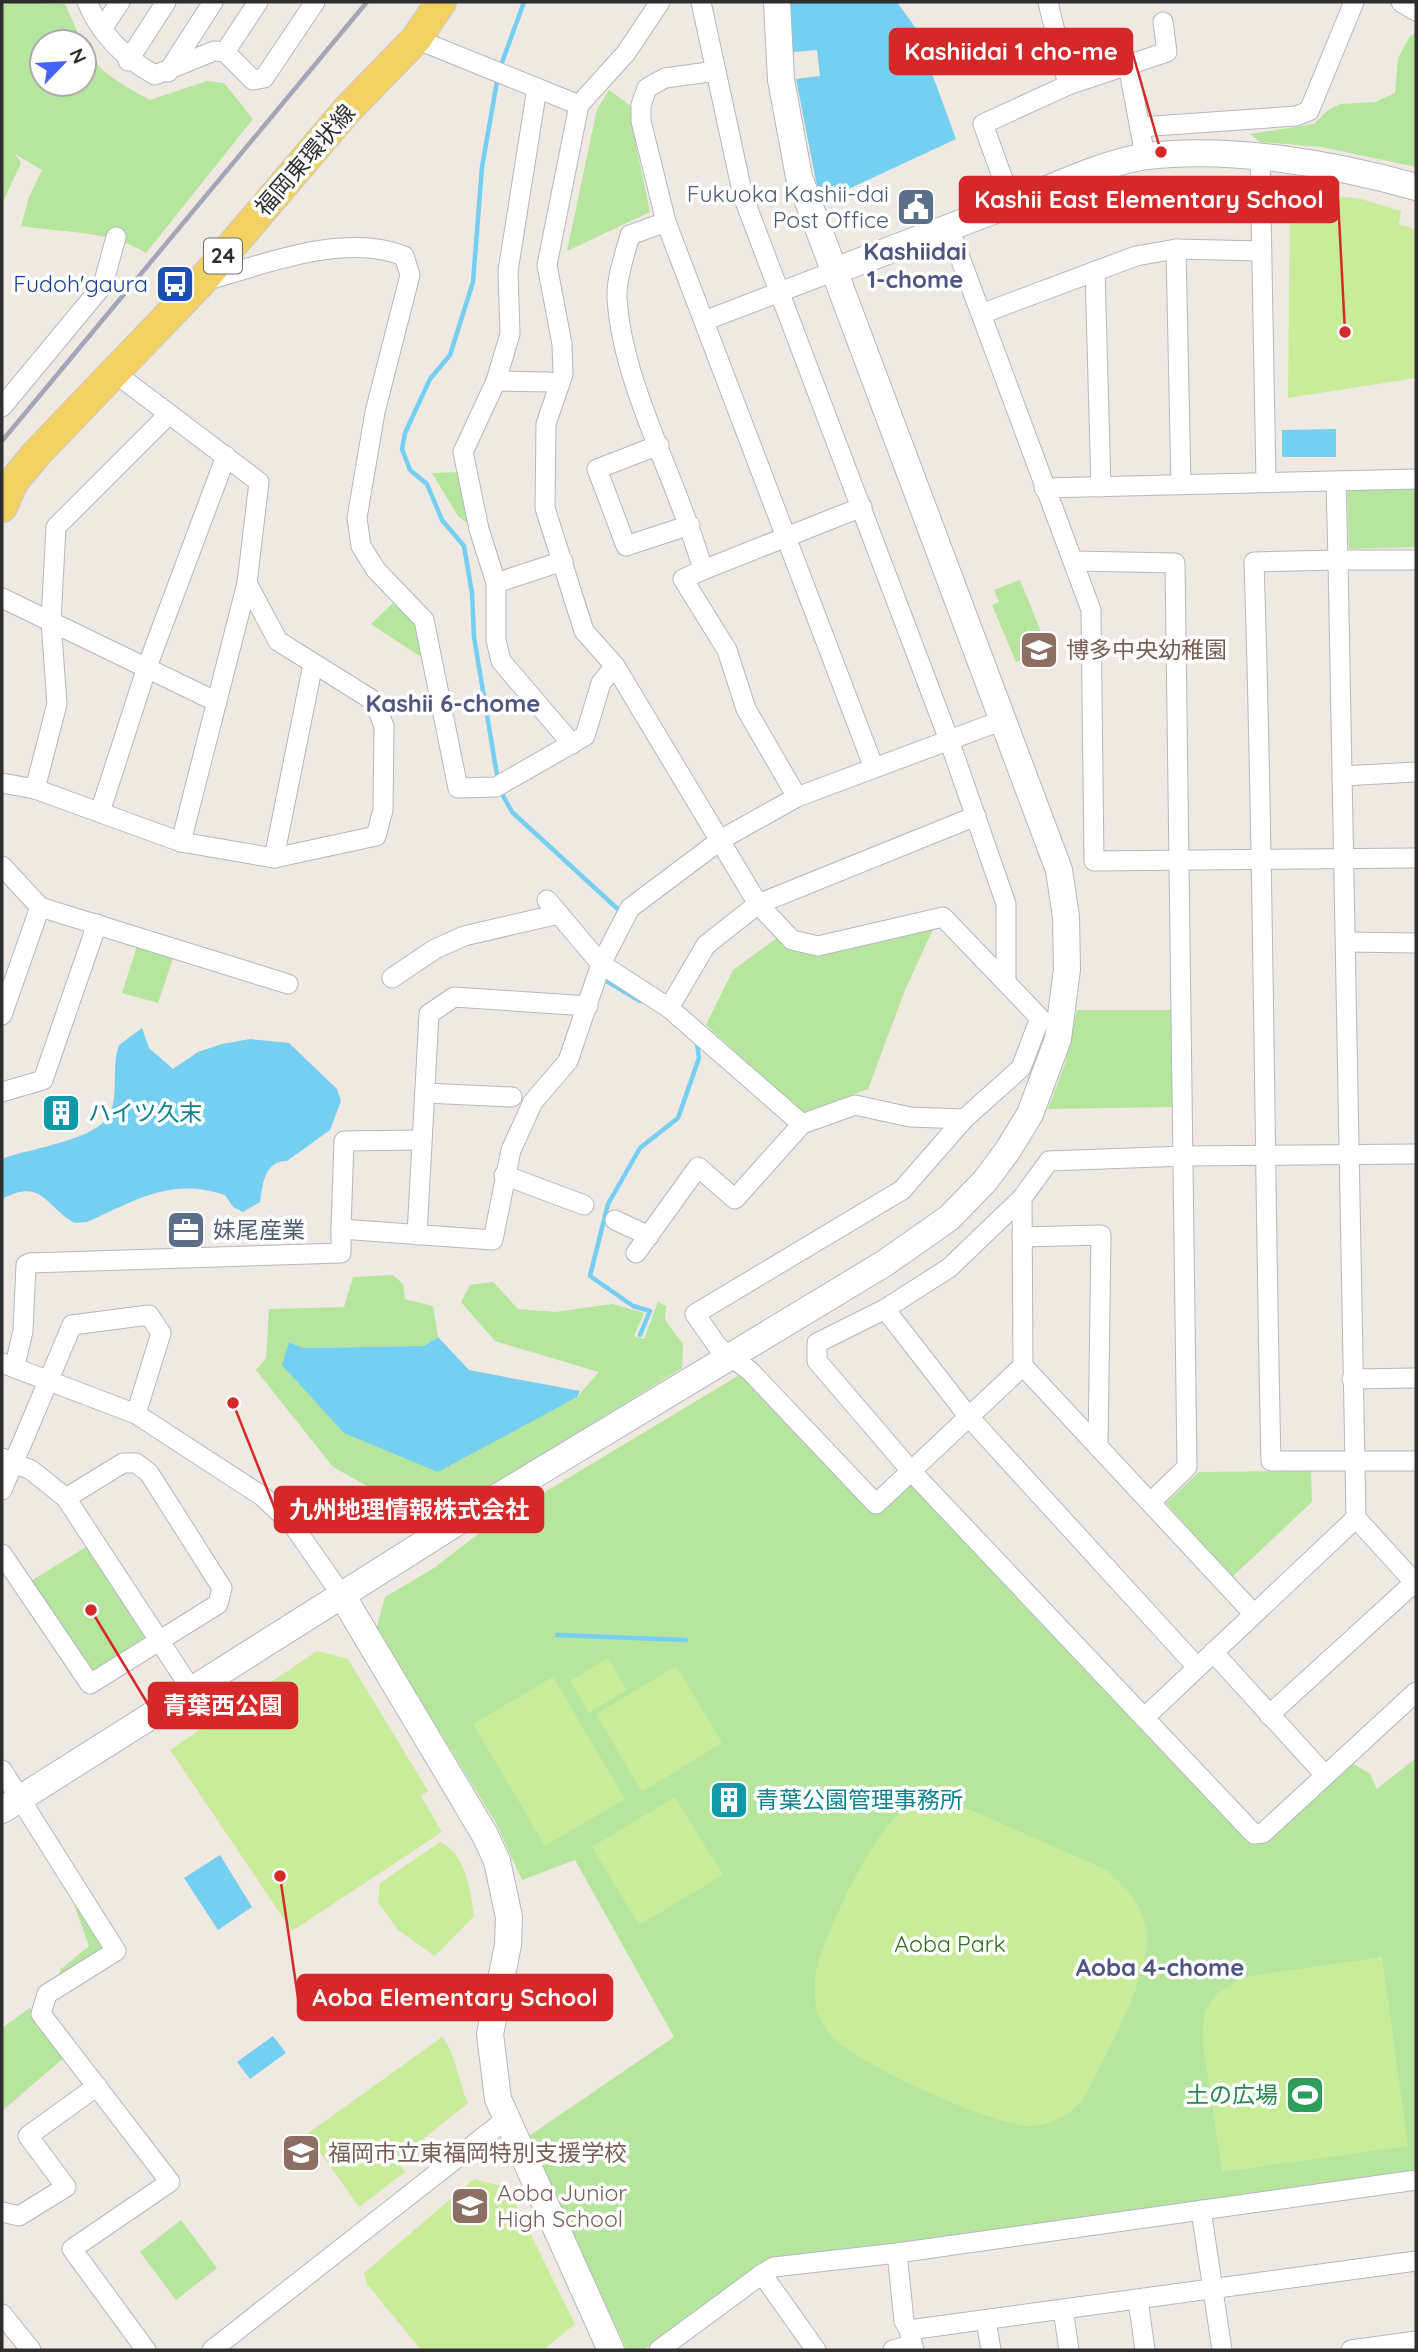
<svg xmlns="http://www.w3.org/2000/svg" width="1418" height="2352" font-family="Quicksand,'Noto Sans JP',sans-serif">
<rect width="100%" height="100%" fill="#efe9e1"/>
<g fill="#b6e59e">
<path d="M 2,2 L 65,4 L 82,42 L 42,42 L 42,84 L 84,84 L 84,46 C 96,71 126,87 150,100 L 207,81 L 224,83 L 253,119 L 146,253 C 112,231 60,232 21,226 L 29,197 L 42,170 L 15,154 L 21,163 L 2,204 Z"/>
<path d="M 1416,33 L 1416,167 L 1322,147 L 1260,142 L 1250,134 L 1314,124 L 1327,111 L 1340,104 L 1375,102 L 1395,93 L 1398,58 L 1410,36 Z"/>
<path d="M 609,90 L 631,106 L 632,126 L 650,212 L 567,251 L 597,109 Z"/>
<path d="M 461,472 L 476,530 L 458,516 L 432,473 Z"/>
<path d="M 1416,488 L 1416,547 L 1349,549 L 1347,489 Z"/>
<path d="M 1020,580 L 1048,649 L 1016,662 L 992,605 L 999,602 L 994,590 Z"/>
<path d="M 394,602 L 419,624 L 424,659 L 371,624 Z"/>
<path d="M 934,927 L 905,990 L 868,1089 L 802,1113 L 706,1025 L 733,970 L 778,937 L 789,949 L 817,955 Z"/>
<path d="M 138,943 L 174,955 L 158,1003 L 122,993 Z"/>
<path d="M 1077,1010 L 1175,1010 L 1175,1107 L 1048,1109 L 1065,1064 Z"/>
<path d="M 393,1275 L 403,1284 L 405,1299 L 433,1306 L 438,1337 L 424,1346 L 303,1348 L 290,1342 L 283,1365 L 577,1397 L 599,1372 L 495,1341 L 461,1302 L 470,1285 L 493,1282 L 518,1309 L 555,1312 L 612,1304 L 644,1313 L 634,1336 L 644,1339 L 658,1302 L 666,1306 L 665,1320 L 683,1344 L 682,1368 L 441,1517 L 420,1523 L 396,1502 L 333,1467 L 256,1370 L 266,1358 L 269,1309 L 344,1307 L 353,1277 Z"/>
<path d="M 741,1374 L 872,1514 L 908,1482 L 918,1483 L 1256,1844 L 1349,1761 L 1370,1774 L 1377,1789 L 1416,1758 L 1416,2175 L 752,2270 L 643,2350 L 627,2350 L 526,2138 L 674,2037 L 575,1860 L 522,1880 L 496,1823 L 376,1629 L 385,1597 L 434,1568 L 490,1525 Z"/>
<path d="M 1311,1471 L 1312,1502 L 1231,1578 L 1166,1503 L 1199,1472 Z"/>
<path d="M 91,1544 L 150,1639 L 91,1676 L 31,1581 Z"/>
<path d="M 69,1890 L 110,1951 L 32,1999 L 59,1980 L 60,1970 L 89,1946 Z"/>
<path d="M 30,2008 L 66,2056 L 2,2111 L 2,2028 Z"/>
<path d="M 181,2220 L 217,2268 L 176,2300 L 140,2252 Z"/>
</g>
<g fill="#c9ec9a">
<path d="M 1290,190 L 1361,199 L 1401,211 L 1399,224 L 1416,230 L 1416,378 L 1288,398 Z"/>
<path d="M 317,1651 L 348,1659 L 428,1791 L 421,1796 L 442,1832 L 292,1931 L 170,1750 Z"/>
<path d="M 608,1658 L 627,1690 L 589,1713 L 570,1681 Z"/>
<path d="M 676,1666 L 722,1743 L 642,1792 L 596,1714 Z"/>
<path d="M 553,1677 L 625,1799 L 545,1846 L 473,1724 Z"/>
<path d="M 675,1797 L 723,1875 L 639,1925 L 592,1847 Z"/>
<path d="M 948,1800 L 1105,1869 C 1125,1885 1145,1907 1147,1935 C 1150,1977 1104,2057 1085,2096 C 1071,2114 1055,2124 1032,2126 C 997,2128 860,2065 834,2039 C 829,2033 823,2024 819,2017 C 813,2004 814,1978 818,1964 C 831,1923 867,1844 898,1815 C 912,1803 931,1801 948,1800 Z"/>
<path d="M 440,1842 C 467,1855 470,1890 474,1916 L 435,1956 L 397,1929 L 378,1902 L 380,1883 Z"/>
<path d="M 1382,1957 L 1408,2146 L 1222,2172 L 1203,2044 L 1204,2012 L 1218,1993 L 1243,1977 Z"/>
<path d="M 442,2037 C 455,2051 459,2084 468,2103 L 397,2160 L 405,2172 L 359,2207 L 307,2134 Z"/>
<path d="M 474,2179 L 508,2188 L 575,2324 L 543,2350 L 421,2350 L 367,2284 L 364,2273 Z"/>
</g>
<g fill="#75cff0">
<path d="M 790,2 L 897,2 L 915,27 L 956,139 L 827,199 L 817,186 L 796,79 L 820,76 L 817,50 L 793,52 Z"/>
<path d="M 1336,429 L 1336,457 L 1282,457 L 1282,430 Z"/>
<path d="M 142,1028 L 149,1048 L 173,1069 L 198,1052 L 222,1044 L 250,1039 L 289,1043 L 337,1089 L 341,1101 L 330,1130 L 287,1161 C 264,1161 263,1184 260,1202 L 243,1212 L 233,1207 L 225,1195 C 170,1177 137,1200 87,1222 L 75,1223 C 45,1207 43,1177 2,1199 L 2,1159 C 29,1148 96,1141 110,1114 C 119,1094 111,1066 119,1045 Z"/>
<path d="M 438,1337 L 469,1370 L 580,1391 L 577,1397 L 438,1472 L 344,1433 L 282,1365 L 289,1342 L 303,1348 L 424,1346 Z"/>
<path d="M 220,1855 L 252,1907 L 218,1930 L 184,1878 Z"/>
<path d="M 273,2036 L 286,2053 L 250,2079 L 237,2062 Z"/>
</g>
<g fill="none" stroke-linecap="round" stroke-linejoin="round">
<g stroke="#75cff0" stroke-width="4.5">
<path d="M 500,68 L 524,2"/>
<path d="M 498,76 L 482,167 L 473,282 L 450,355 L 430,379 L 405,433 L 402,449 L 410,470 L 427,484 L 442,520 L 464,546 L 472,593 L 474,637 L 498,781"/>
<path d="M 500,790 L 512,812 L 621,912"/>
<path d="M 603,979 L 640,1001"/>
<path d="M 640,1335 L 650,1311 L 633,1306 L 590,1276 L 608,1204 L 640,1148 L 678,1118 L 699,1058 L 697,1044"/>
<path d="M 557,1635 L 686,1640"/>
</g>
<g stroke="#b4b7c1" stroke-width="21">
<g id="street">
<path d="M 87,2 C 101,35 124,58 155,75 L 214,51 L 225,52 L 253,80 L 264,78 L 315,2"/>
<path d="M 701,2 L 743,196 L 949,740 L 1006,904 L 1006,982"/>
<path d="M 1048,2 L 1068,85 L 1128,65 L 1145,156"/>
<path d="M 1401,2 L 1416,11"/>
<path d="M 102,29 L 120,2"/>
<path d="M 416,39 L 579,105"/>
<path d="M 225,52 L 258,2"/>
<path d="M 128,61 L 166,2"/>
<path d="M 1128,65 L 1167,52 L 1163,22"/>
<path d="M 716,71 L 665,78 L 647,88 L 641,105 L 641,121 L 666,222 L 874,768"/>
<path d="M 168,72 L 213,2"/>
<path d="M 537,88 L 508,271 L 510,334 L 496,381 L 463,452 L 479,529 L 496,583 L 496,640 L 501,661 L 572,744"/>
<path d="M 1140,127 L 1296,116 L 1309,111 L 1354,2"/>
<path d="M 1260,157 L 1266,481"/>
<path d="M 1012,204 L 983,124 L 1068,85"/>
<path d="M 666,222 L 630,235 C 625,254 616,279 617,298 C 622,385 679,483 703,570 L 683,579 L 727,650 L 746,709 L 797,797"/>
<path d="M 949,228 L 1091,610 L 1094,861 L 1416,858"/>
<path d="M 1176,249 L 1181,484"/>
<path d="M 1095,271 L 1101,487"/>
<path d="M 202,282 C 261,265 344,232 404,256 L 410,275 L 375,412 L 357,518 L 361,546 L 376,570 L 424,620 L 458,788 L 496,787 L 585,736 L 601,683 L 615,666"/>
<path d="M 981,314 L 1136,256 L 1176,249 L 1261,251"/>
<path d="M 704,321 L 832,272"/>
<path d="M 115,373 L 259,482 L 247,583 L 181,842"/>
<path d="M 496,381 L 549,382 L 559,386"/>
<path d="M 2,407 L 103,285 L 116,237"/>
<path d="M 659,445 L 597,469 L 626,546 L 690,525"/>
<path d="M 1336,482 L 1338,560 L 1254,562 C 1264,861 1264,1161 1271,1461 L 1416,1461"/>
<path d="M 1044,488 L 1416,479"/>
<path d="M 1416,560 L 1338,560 L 1356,1518 L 1416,1584"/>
<path d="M 1074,561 L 1175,563 L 1187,1467 L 1151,1502"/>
<path d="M 703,570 L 862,507"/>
<path d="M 496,583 L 563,561"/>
<path d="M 2,598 L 217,702"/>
<path d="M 1342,776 L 1416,772"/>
<path d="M 2,783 L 35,789 L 181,842 L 274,858 L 376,836 L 383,810 L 384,726 L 374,701 L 278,641 L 247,583"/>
<path d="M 35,789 L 57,704 L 51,621 L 56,527 L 168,415"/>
<path d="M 100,812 L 147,667 L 226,456"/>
<path d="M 274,858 L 313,664"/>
<path d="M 2,866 L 40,907 L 288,984"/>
<path d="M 547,900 L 601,964 L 669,1008 L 802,1124 L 855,1105 L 910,1117 L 964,1119 L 1021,1068 L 1040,1018 L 943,917 L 818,946 L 792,940 L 758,904 L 615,666 L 584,631 L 545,508 L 546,424 L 563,374 L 562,344 L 547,265 L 579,105 L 626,53 L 660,2"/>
<path d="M 1346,942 L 1416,943"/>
<path d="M 392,978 L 435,949 L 464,936 L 559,914"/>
<path d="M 669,1008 L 706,945 L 758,904 L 976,816"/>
<path d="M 2,1015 L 40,907"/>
<path d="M 2,1092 L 43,1080 L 97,924"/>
<path d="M 425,1093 L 512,1097"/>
<path d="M 964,1119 L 902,1190 L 695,1314 L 718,1347 L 750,1371 L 876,1504 L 1023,1366"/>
<path d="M 504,1175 L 584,1205"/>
<path d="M 1022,1198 L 949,1268 L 885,1309 L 817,1343 L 817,1361 L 912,1472 L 1254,1834 L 1263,1833 L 1416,1692"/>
<path d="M 615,1220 L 649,1236"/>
<path d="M 341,1229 L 344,1141 L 420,1140"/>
<path d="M 417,1235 L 429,1014 L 454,997 L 588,1006"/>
<path d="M 1022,1237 L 1101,1235 L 1098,1447"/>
<path d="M 636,1253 L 698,1167 L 735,1199 L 802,1124"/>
<path d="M 885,1309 L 968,1416 L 1197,1667"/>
<path d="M 2,1363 L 136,1414 L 262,1496 L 293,1525 L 343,1597"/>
<path d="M 15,1365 L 23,1331 L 26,1265 L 30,1263 L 341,1253 L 341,1229 L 493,1240 L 511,1150 L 533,1102 L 568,1061 L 601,964 L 630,908 L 722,839 L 797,797 L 1003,720"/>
<path d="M 1352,1379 L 1416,1378"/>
<path d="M 2,1458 L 31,1470 L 66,1498 L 191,1689"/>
<path d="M 2,1490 L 72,1325 L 149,1315 L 161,1333 L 136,1414"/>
<path d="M 2,1554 L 90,1684 L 218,1604 L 222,1588 L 149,1473 L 136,1463 L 123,1463 L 66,1498"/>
<path d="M 1253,1613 L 1023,1366 L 1022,1198 L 1049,1161 L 1185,1156 L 1416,1154"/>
<path d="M 1213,1652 L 1324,1774"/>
<path d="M 1269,1715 L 1416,1581"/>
<path d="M 1145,1717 L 1356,1518"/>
<path d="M 2,1770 L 116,1951 L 47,1994 L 41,2014 L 170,2182 L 72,2249 L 146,2350"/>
<path d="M 1201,2210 L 1222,2350"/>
<path d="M 2,2212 L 19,2216 L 66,2187 L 28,2136 L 97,2086"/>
<path d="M 897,2253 L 904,2321 L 909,2330 L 1416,2261"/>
<path d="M 762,2274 L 774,2267 L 897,2253 L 1416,2180"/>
<path d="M 1138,2300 L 1145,2350"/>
<path d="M 1063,2309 L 1069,2350"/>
<path d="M 2,2314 L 31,2350"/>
<path d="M 986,2320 L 991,2350"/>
<path d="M 909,2330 L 914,2350"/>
<path d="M 212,2350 L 505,2120"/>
<path d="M 659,2350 L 762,2274 L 816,2350"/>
<path d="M 893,2350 L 911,2345"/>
<path d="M 1351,2350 L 1416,2341"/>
</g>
</g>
<g stroke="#b4b7c1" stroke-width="28">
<g id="secondary">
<path d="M 832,272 C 892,249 952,227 1011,204 C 1052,188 1105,162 1147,156 C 1233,146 1334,164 1416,187"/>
<path d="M 343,1597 L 485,1835 L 497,1861 L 509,1917 L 508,1945 L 490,2034 L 498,2099 L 611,2350"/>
<path d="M 2,1810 L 486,1504 L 885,1263 L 949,1218 L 985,1181 L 1008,1150 L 1030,1114 L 1058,1039 L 1067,969 L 1066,917 L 1059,870 L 799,177 L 781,80 L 777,2"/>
</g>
</g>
<g stroke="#c9c9c9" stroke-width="32">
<path id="primary" d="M 2,507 L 13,482 L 37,453 L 200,283 L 347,110 L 416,39 L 441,2"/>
</g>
<use href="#street" stroke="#fff" stroke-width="19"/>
<use href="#secondary" stroke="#fff" stroke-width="26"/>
<use href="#primary" stroke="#f2d163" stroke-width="30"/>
<path stroke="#a3a6b8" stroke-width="4.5" d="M 2,441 L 367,2"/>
</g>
<defs>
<g id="civic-square" transform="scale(2.0125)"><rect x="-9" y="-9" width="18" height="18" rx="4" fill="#5c6f8a" stroke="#fff"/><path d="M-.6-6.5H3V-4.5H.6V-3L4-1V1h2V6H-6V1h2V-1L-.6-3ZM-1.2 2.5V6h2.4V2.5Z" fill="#fff"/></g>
<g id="bus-square" transform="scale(2.0125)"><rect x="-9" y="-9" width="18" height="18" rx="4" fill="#1a4fb4" stroke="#fff"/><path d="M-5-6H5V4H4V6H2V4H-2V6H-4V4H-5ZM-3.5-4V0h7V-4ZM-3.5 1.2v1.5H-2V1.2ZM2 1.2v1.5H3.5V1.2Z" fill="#fff"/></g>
<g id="school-square" transform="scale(2.0125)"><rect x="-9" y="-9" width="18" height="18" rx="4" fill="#8d6e63" stroke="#fff"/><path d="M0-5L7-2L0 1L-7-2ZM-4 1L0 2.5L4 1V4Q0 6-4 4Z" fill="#fff"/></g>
<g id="building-square" transform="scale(2.0125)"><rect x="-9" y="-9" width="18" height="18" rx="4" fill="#0f9aa8" stroke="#fff"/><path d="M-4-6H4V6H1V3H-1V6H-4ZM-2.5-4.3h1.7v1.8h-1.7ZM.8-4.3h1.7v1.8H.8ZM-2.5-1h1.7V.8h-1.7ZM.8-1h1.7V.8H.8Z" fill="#fff"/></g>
<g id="office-square" transform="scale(2.0125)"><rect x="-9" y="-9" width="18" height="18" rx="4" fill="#5c6f8a" stroke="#fff"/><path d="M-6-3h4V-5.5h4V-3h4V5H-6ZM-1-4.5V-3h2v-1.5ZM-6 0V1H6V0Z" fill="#fff"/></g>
<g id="stadium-square" transform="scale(2.0125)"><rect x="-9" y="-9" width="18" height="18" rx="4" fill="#2e9e5b" stroke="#fff"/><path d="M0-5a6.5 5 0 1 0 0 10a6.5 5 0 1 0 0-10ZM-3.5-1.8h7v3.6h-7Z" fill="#fff"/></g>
</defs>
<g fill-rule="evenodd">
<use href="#civic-square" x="916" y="207"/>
<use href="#bus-square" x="175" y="284"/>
<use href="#school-square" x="1039" y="650"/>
<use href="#building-square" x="61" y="1113"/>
<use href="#office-square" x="186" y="1230"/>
<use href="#building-square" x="729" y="1800"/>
<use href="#stadium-square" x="1305" y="2095"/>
<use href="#school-square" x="301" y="2153"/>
<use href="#school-square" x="470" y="2206"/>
</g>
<g text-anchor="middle" stroke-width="7" stroke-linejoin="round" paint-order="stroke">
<rect fill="#fff" stroke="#6d6d6d" stroke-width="2" x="204" y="238.5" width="38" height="35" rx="5"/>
<g font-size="21" font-weight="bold" fill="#2e2e2e">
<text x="223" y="263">24</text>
</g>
<g font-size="23" fill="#2e2e2e" stroke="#fff">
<text transform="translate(305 160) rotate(-49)" y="8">福岡東環状線</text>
</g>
<g font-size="23" fill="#4e5e75" stroke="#fff" text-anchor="end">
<text x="889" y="202">Fukuoka Kashii-dai<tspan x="889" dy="26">Post Office</tspan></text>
<text x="213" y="1238" text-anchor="start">妹尾産業</text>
</g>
<g font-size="23" fill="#164399" stroke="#fff" text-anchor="end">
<text x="148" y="292">Fudoh'gaura</text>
</g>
<g font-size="23" fill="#785e54" stroke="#fff" text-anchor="start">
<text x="1066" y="658">博多中央幼稚園</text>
<text x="328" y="2161">福岡市立東福岡特別支援学校</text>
<text x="497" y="2201">Aoba Junior<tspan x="497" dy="26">High School</tspan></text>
</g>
<g font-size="23" fill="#0d838f" stroke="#fff" text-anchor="start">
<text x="88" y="1121">ハイツ久末</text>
<text x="756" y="1808">青葉公園管理事務所</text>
</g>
<g font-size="23" fill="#2c6e1b" stroke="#fff">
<text x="950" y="1952">Aoba Park</text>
</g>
<g font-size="23" fill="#27864d" stroke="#fff" text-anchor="end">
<text x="1278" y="2103">土の広場</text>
</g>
<g font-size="24" font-weight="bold" fill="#4d5680" stroke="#fff">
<text x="915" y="260">Kashiidai<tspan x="915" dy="28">1-chome</tspan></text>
<text x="453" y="712">Kashii 6-chome</text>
<text x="1160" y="1976">Aoba 4-chome</text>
</g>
</g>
<path fill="none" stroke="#d62828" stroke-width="2.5" d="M1161 152L1132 51M1345 332L1338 199M233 1403L275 1509M91 1610L149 1706M280 1876L298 1998"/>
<g fill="#d62828" stroke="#fff" stroke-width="2.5">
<circle cx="1161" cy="152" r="7"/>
<circle cx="1345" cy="332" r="7"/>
<circle cx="233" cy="1403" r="7"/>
<circle cx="91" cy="1610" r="7"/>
<circle cx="280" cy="1876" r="7"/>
</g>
<g fill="#d62828" stroke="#d62828" stroke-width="2.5">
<rect x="890" y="29" width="242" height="45" rx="7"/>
<rect x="960" y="177" width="378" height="45" rx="7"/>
<rect x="275" y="1487" width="268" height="45" rx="7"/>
<rect x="149" y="1683" width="148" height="45" rx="7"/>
<rect x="298" y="1975" width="314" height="45" rx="7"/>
</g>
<g font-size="24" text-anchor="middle" font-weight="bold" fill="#fff">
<text x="1011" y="60">Kashiidai 1 cho-me</text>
<text x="1149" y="208">Kashii East Elementary School</text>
<text x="409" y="1518">九州地理情報株式会社</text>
<text x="223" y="1714">青葉西公園</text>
<text x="455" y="2006">Aoba Elementary School</text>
</g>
<rect width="1418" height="2352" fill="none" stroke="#2e2e2e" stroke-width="7"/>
<g transform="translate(63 63) rotate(65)"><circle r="33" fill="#ffffff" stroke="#ababab" stroke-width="2"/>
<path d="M0-5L12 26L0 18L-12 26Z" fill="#4264fb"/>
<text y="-10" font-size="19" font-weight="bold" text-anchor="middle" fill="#2e2e2e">N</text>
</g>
</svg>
